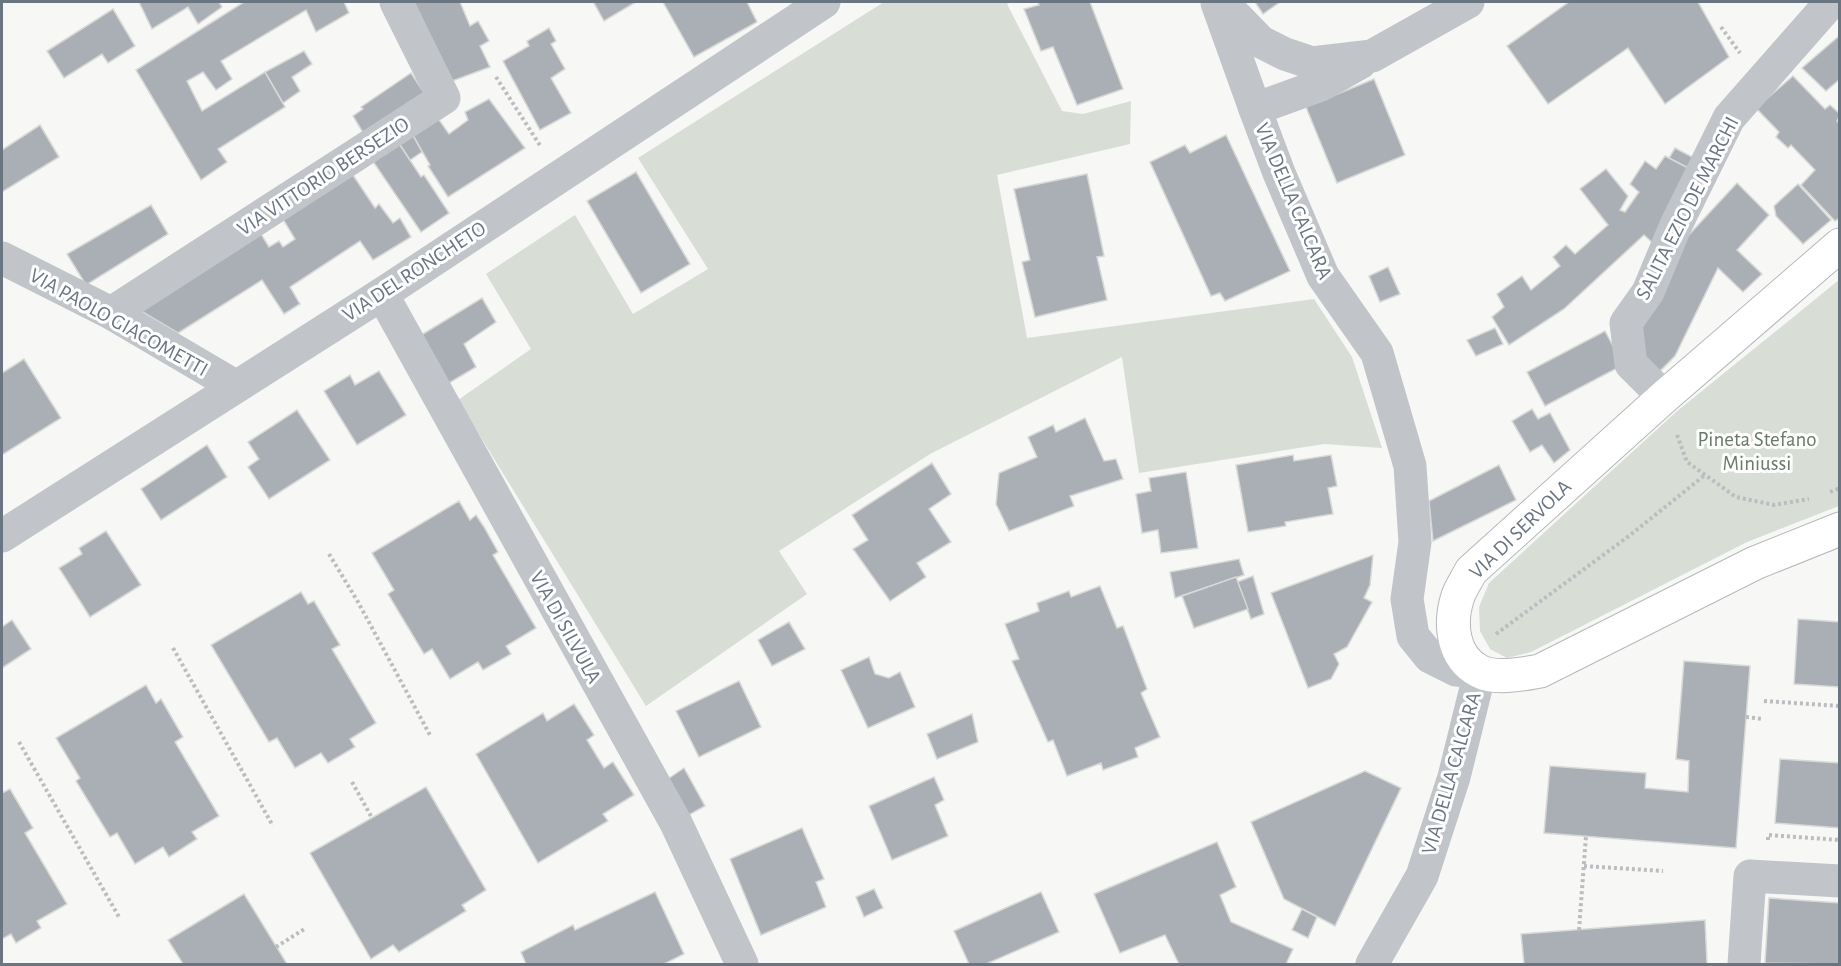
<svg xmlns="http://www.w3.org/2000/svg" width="1841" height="966" font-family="'Alegreya Sans',sans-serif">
<rect width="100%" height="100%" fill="#f7f7f5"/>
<g fill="#d8ddd6">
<path d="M 884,2 L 1011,2 L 1007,4 L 1062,111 L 1083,114 L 1131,101 L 1130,144 L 997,175 L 1027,338 L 1314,299 L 1352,357 L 1382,448 L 1324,444 L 1139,473 L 1122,357 L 930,454 L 779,551 L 807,594 L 646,706 L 458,400 L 531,349 L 486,274 L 575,215 L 633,314 L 708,269 L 638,158 Z"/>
<path d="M 1839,280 L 1839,506 L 1747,542 L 1531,652 L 1507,658 L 1490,649 L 1480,631 L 1479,607 L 1489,583 L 1676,412 Z"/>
</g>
<g fill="#a9afb4" stroke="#d8d9d7" stroke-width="1.5">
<path d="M 139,2 L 219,2 L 222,7 L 198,24 L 188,7 L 152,29 Z"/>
<path d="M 244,2 L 344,2 L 349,13 L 316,32 L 306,10 L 221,61 L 232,79 L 216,90 L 203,72 L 187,81 L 202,111 L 265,72 L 285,107 L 218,149 L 227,162 L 201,180 L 136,70 Z"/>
<path d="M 414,2 L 460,2 L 470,26 L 478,21 L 489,41 L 480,46 L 490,67 L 452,81 Z"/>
<path d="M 596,2 L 636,2 L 604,21 L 594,3 Z"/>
<path d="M 663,2 L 747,2 L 757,22 L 694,57 Z"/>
<path d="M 1038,2 L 1090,2 L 1123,89 L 1077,105 L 1053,47 L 1041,51 L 1024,9 L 1039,5 Z"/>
<path d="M 1255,2 L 1280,2 L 1263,14 Z"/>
<path d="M 1569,2 L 1698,2 L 1729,57 L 1665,104 L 1628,48 L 1548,104 L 1507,46 Z"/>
<path d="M 113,9 L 135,46 L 108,63 L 102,54 L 64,78 L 47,51 Z"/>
<path d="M 549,28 L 556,41 L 551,44 L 565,69 L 551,78 L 571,113 L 540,130 L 503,61 L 529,46 L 527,41 Z"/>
<path d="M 1839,36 L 1840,79 L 1826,91 L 1802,68 Z"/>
<path d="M 304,51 L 312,64 L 292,77 L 300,91 L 283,103 L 265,72 Z"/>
<path d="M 411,73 L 427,97 L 365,136 L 353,116 L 363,109 L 361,107 Z"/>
<path d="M 1793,76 L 1825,109 L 1830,105 L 1840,114 L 1837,121 L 1840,124 L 1840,218 L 1835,221 L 1801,185 L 1815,170 L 1791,145 L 1788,148 L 1776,137 L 1779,132 L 1756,108 Z"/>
<path d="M 1374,79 L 1405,155 L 1337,183 L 1306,107 Z"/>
<path d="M 489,99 L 525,148 L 448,197 L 428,166 L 430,165 L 410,130 L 437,117 L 449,134 L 468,120 L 465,112 Z"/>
<path d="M 40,125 L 59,157 L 2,192 L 2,150 Z"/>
<path d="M 410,130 L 422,152 L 410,160 L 396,139 Z"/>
<path d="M 1226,135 L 1290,271 L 1225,301 L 1220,293 L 1211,296 L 1150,162 L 1185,145 L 1190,153 Z"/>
<path d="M 396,139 L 421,177 L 424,175 L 449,213 L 421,232 L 370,157 Z"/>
<path d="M 1675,148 L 1694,158 L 1688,168 L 1669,158 Z"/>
<path d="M 1665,156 L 1692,170 L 1655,245 L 1644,235 L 1564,309 L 1509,345 L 1492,317 L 1504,307 L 1497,294 L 1522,276 L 1531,290 L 1560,266 L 1553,257 L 1566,245 L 1575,254 L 1608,225 L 1580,189 L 1606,169 L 1628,196 L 1620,210 L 1625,212 L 1639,192 L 1630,184 L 1645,161 L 1656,169 Z"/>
<path d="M 349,169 L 375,208 L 379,204 L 393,223 L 400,218 L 411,237 L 373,260 L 360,241 L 290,287 L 300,304 L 284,314 L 262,280 L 178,333 L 136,308 L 258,229 L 269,247 L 279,241 L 283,247 L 295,239 L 281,216 Z"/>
<path d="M 636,172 L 690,264 L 641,293 L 587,201 Z"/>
<path d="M 1087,174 L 1104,256 L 1097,257 L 1107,300 L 1035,317 L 1022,262 L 1030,260 L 1014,189 Z"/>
<path d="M 1737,183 L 1769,215 L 1737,250 L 1762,274 L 1743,292 L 1718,268 L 1675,356 L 1660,371 L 1639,359 L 1637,338 L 1686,238 Z"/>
<path d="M 1798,184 L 1831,220 L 1803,244 L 1776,216 L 1774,206 Z"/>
<path d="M 151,205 L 168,234 L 86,285 L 67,254 Z"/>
<path d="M 1388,267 L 1400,294 L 1380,302 L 1369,276 Z"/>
<path d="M 482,298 L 496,322 L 464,344 L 476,367 L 444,386 L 413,340 Z"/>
<path d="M 1495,328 L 1503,344 L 1476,356 L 1467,340 Z"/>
<path d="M 1605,331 L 1623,365 L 1545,406 L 1527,372 Z"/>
<path d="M 24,359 L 61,418 L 2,455 L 2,373 Z"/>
<path d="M 379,371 L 406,415 L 357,445 L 324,391 L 350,375 L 355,385 Z"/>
<path d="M 1532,409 L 1538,419 L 1550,413 L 1570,450 L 1554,463 L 1542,445 L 1530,452 L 1512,421 Z"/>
<path d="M 297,410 L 330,460 L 269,499 L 248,467 L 259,459 L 248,442 Z"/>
<path d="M 1085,418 L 1104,461 L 1116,459 L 1123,479 L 1070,496 L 1074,506 L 1009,531 L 996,504 L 999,473 L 1037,457 L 1028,437 L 1053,425 L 1056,432 Z"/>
<path d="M 207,445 L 227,477 L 161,520 L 141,489 Z"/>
<path d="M 1293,455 L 1294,461 L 1331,455 L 1337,486 L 1328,488 L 1333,514 L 1285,522 L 1286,526 L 1248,532 L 1236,465 Z"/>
<path d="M 932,463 L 951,494 L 929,509 L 951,542 L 917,563 L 926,577 L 890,601 L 853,549 L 868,540 L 852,515 Z"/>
<path d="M 1499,465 L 1516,500 L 1433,541 L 1429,501 Z"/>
<path d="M 1186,472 L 1198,548 L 1161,553 L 1158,530 L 1142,533 L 1136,494 L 1151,491 L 1149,478 Z"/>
<path d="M 459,501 L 470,520 L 476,515 L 484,527 L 498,552 L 493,555 L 536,628 L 506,646 L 511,654 L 483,670 L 478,662 L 450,679 L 432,649 L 424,654 L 388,594 L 394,590 L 372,553 Z"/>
<path d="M 106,531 L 141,585 L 90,617 L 59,568 L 82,554 L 79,548 Z"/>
<path d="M 1373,555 L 1370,585 L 1364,598 L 1372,602 L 1347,647 L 1334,654 L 1339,664 L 1331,679 L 1308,688 L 1271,593 Z"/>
<path d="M 1239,559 L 1244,575 L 1175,598 L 1170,572 Z"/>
<path d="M 1253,576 L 1264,614 L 1251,619 L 1237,582 Z"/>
<path d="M 1236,577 L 1248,609 L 1194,628 L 1182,596 Z"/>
<path d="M 1100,586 L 1117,628 L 1123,626 L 1147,689 L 1141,693 L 1160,737 L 1135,748 L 1138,757 L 1103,770 L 1101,763 L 1067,776 L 1053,740 L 1048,742 L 1012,661 L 1019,659 L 1005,624 L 1039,611 L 1037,603 L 1069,591 L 1071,597 Z"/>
<path d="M 301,592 L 308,604 L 314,601 L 340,645 L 332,649 L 376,723 L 350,739 L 355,747 L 328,763 L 321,753 L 295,768 L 277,738 L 269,742 L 211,645 Z"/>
<path d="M 1798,619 L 1840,622 L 1840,687 L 1794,684 Z"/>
<path d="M 12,620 L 31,649 L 2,668 L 2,627 Z"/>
<path d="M 789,622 L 805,649 L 772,666 L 758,640 Z"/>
<path d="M 869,657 L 875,674 L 889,678 L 900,672 L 915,707 L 868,728 L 841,670 Z"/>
<path d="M 1684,661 L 1750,666 L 1736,848 L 1544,833 L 1550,766 L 1646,773 L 1645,788 L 1688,792 L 1689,761 L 1676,759 Z"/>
<path d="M 739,681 L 761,727 L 699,757 L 676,711 Z"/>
<path d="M 146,685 L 156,703 L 161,699 L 183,737 L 175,742 L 219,816 L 192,832 L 197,839 L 169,857 L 163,847 L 135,864 L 117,833 L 110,837 L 76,781 L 80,778 L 56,738 Z"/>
<path d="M 574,704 L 594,735 L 587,740 L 604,768 L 613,762 L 634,795 L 603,814 L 608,821 L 538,863 L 476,754 L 543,713 L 547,721 Z"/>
<path d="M 972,714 L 978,742 L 937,759 L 927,734 Z"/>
<path d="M 1780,759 L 1840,763 L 1840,828 L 1775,823 Z"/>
<path d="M 684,768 L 705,806 L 687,816 L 668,779 Z"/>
<path d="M 1365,771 L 1401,788 L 1335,926 L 1284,899 L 1251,822 Z"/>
<path d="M 934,777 L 944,800 L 935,805 L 948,836 L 892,860 L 869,806 Z"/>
<path d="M 426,787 L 486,890 L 462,905 L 466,911 L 399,952 L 393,945 L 371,959 L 310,853 Z"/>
<path d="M 10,789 L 33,828 L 25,833 L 67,904 L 37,921 L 41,928 L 16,943 L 11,934 L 2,939 L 2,793 Z"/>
<path d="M 802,828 L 824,879 L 816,882 L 826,907 L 761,935 L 730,859 Z"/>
<path d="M 1217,842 L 1236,887 L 1220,895 L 1231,922 L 1293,949 L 1286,964 L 1179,964 L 1165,935 L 1120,953 L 1094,894 Z"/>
<path d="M 874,889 L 883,908 L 864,917 L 856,897 Z"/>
<path d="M 655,892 L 684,954 L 664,964 L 526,964 L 521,952 L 573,925 L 575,930 Z"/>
<path d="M 1041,892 L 1059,932 L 986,964 L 969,964 L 954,931 Z"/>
<path d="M 244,894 L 287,964 L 183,964 L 168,940 Z"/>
<path d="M 1769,898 L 1840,903 L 1840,964 L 1765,963 Z"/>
<path d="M 1302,909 L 1317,917 L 1308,938 L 1292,930 Z"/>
<path d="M 1705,920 L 1707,964 L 1524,964 L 1521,934 Z"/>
</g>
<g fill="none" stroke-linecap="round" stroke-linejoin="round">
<g stroke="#b5b8bc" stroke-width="35">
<path id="major" d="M 1840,245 L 1664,397 L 1471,571 C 1467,579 1461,588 1458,596 C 1449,623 1452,657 1479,671 C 1495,680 1523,674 1540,671 L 1755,563 L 1840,529"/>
</g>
<g stroke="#bbbdc0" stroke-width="4" stroke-dasharray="3 3" stroke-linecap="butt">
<path d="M 1721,27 L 1740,53"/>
<path d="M 496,77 L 541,147"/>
<path d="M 1677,435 L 1687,462 L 1736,497 L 1774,505 L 1809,499"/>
<path d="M 1830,492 L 1840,488"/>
<path d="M 329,554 L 358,602 L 431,737"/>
<path d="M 1496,634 L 1629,536 L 1705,475"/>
<path d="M 173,648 L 273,826"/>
<path d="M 1764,701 L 1840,706"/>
<path d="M 1746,717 L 1763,719"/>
<path d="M 19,742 L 119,917"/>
<path d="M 352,782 L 372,818"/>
<path d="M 1768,840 L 1768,835 L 1840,840"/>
<path d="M 1584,866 L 1663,871"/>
<path d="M 1579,930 L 1586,836"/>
<path d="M 276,947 L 306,928"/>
</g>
<g stroke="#c1c4c8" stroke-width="33">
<path d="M 1222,2 L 1261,42 L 1285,54 L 1312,63 L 1372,56 L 1468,2"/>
<path d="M 1217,3 L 1255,109 L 1321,85 L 1360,63"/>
<path d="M 1255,109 L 1279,173 L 1323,276 L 1377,353 L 1410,466 L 1415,542 L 1407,599 L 1413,636 L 1430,657 L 1456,670 L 1480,672 L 1454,777 L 1422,876 L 1372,964"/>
<path d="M 2,258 L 111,313 L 235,386"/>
<path d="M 382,294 L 676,823 L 742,964"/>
<path d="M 111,313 L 444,98 L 396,2"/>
<path d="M 1664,397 L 1631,364 L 1626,323 L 1648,292 L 1676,225 L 1729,118 L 1831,2"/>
<path d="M 2,536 L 382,294 L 824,2"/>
<path d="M 1744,964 L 1750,876 L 1840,881"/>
</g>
<use href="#major" stroke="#fff" stroke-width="33"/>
</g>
<g text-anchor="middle" stroke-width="6" stroke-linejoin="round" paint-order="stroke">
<g font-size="21" fill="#6a7582" stroke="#fff">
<text transform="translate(323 176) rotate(-33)" y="7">VIA VITTORIO BERSEZIO</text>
<text transform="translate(1294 201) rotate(67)" y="7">VIA DELLA CALCARA</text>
<text transform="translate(1687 208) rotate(-63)" y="7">SALITA EZIO DE MARCHI</text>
<text transform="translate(414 271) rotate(-33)" y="7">VIA DEL RONCHETO</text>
<text transform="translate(119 322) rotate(29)" y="7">VIA PAOLO GIACOMETTI</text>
<text transform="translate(1520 529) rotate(-44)" y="7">VIA DI SERVOLA</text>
<text transform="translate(566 627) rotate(61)" y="7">VIA DI SILVULA</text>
<text transform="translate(1451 773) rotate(-74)" y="7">VIA DELLA CALCARA</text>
</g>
<g font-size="21" fill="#6a7a68" stroke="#fff">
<text x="1757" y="446">Pineta Stefano<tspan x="1757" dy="24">Miniussi</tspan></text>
</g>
</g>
<rect width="1841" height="966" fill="none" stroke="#6a7582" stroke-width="6"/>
</svg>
